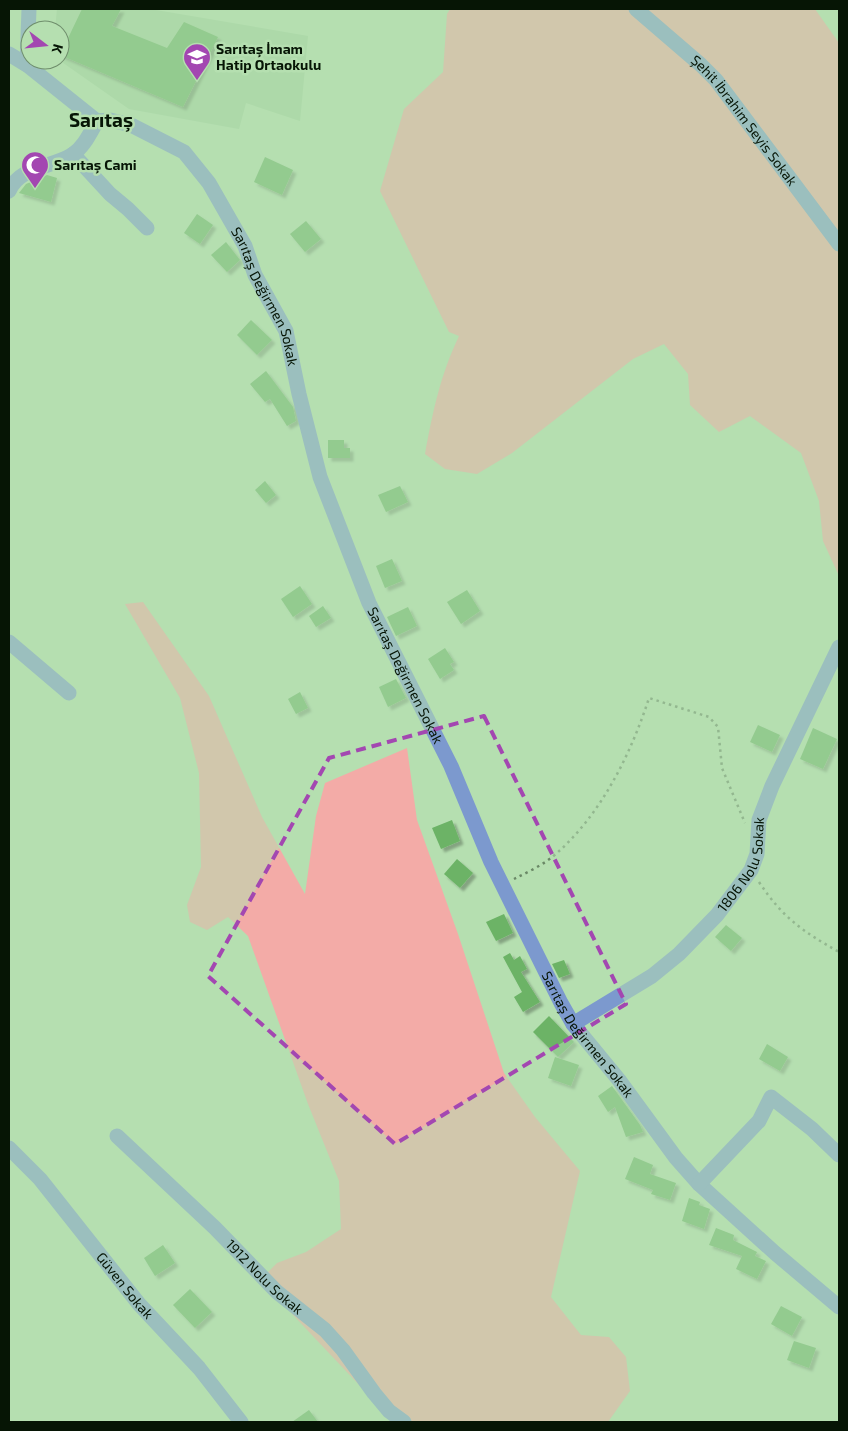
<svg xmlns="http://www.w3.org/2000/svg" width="848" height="1431" font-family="'Exo 2',sans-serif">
<defs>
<filter id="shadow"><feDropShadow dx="3.5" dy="3.5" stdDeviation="1" flood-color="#0004"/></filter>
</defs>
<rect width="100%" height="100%" fill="#b5dfb0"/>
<path fill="#a4d39f" d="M 57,9 L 150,9 L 308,36 L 300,121 L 246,103 L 239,129 L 129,109 L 59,60 L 60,30 L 55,30 Z"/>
<g fill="#f3aba7">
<path d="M 450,9 L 815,9 L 839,43 L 839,576 L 823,541 L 819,501 L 801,453 L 750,416 L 719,432 L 690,405 L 688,374 L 664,344 L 633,359 L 512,453 L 477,474 L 445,469 L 425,454 C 433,411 440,376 459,336 L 449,332 L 380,191 L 404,109 L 443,72 L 447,14 Z"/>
<path d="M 143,602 L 209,696 L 262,817 L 305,894 L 316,816 L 325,783 L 407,748 L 417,820 L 458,934 L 504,1073 L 535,1117 L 580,1171 L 551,1297 L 581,1335 L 609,1337 L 626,1357 L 630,1391 L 608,1422 L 394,1422 L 260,1280 L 277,1263 L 306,1252 L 341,1229 L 339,1181 L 308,1104 L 248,936 L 228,917 L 207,930 L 190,922 L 187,905 L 201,867 L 199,773 L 180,698 L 125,604 Z"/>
</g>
<g fill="#6cb366" filter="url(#shadow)">
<path d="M 82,9 L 121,9 L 112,26 L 167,48 L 184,22 L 218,37 L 183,107 L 60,55 Z"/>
<path d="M 265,157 L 293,170 L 282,195 L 254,182 Z"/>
<path d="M 47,175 L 57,178 L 51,202 L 19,193 L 26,184 Z"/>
<path d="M 197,214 L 213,225 L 200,244 L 184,233 Z"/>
<path d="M 306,221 L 321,239 L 305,252 L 290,234 Z"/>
<path d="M 226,242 L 240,260 L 227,272 L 211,255 Z"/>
<path d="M 251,320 L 272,340 L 257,355 L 237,335 Z"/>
<path d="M 266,371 L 293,407 L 296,421 L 287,426 L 270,399 L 265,402 L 250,384 Z"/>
<path d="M 328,440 L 344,440 L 344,448 L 350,448 L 350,458 L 328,458 Z"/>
<path d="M 265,481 L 276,495 L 266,503 L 255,490 Z"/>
<path d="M 400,486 L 408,502 L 386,512 L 378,495 Z"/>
<path d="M 392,559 L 402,581 L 385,588 L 376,566 Z"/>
<path d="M 300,586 L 312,604 L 293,617 L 281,599 Z"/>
<path d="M 467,590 L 480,611 L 461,624 L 447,602 Z"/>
<path d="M 323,606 L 331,618 L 316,627 L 309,616 Z"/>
<path d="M 408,607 L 417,626 L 396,636 L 387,617 Z"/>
<path d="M 445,648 L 454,662 L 450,664 L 454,670 L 440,679 L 428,659 Z"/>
<path d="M 396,679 L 406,698 L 388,707 L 379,687 Z"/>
<path d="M 300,692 L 308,708 L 296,714 L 288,699 Z"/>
<path d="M 758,725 L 780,735 L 772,752 L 750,742 Z"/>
<path d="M 813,728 L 837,739 L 823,769 L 800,759 Z"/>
<path d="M 452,820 L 460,841 L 441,849 L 432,828 Z"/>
<path d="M 457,859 L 473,873 L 460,888 L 444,874 Z"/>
<path d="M 504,914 L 513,933 L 496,941 L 486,922 Z"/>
<path d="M 726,925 L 742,938 L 731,951 L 715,937 Z"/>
<path d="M 510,953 L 514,960 L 520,956 L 527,969 L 521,972 L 540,1002 L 523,1012 L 514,997 L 522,992 L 503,957 Z"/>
<path d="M 564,960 L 570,974 L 559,978 L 552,964 Z"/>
<path d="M 549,1016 L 574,1042 L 558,1057 L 533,1032 Z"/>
<path d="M 767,1044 L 788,1057 L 780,1071 L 759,1059 Z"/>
<path d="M 555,1057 L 579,1065 L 571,1086 L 548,1078 Z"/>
<path d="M 612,1086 L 640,1125 L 643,1132 L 626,1137 L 615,1107 L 608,1112 L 598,1096 Z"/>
<path d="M 634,1157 L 653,1165 L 650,1174 L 676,1183 L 670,1200 L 651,1194 L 653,1190 L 625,1179 Z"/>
<path d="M 689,1198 L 700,1202 L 699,1205 L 710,1209 L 704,1229 L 682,1221 Z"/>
<path d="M 716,1228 L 734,1235 L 733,1240 L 757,1252 L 755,1256 L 766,1261 L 757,1279 L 736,1269 L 742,1256 L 709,1245 Z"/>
<path d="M 163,1245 L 175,1263 L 155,1276 L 144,1258 Z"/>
<path d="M 190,1289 L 212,1312 L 195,1328 L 173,1305 Z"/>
<path d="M 781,1306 L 802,1317 L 792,1336 L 771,1324 Z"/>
<path d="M 794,1341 L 816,1348 L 809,1368 L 787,1360 Z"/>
<path d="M 309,1410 L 318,1422 L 292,1422 Z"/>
</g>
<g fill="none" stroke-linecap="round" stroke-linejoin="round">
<g stroke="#6a8866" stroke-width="2.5" stroke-dasharray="2.5 4" stroke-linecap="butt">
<path d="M 514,879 C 528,872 545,864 557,853 C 601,814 631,754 649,698 L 709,717 L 718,727 L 722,768 L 745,823"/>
<path d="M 759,882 C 783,918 802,931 839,952"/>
</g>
<g stroke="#7c99ce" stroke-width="15">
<path id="s1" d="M 636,9 L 701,65 L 716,80 L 839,244"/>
<path id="s2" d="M 9,54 L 27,65 L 97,121 L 110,120 L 131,125 L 184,152 L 209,183 L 245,246 L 255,275 L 286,331 L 299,394 L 320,477 L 369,603 L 451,766 L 491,862 L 561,1003 L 573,1024 L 619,1080 L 676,1158 L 699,1184 L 775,1253 L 839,1307"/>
<path d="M 27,65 L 29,9"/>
<path d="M 73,154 L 110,194 L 128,209 L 147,228"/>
<path d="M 9,191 C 20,166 51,168 72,155 C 84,147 90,133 97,121"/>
<path d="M 9,642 L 69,693"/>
<path id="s3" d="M 573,1024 L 652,976 L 679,954 L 717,915 L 751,870 L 757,854 L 759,820 L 772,786 L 839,647"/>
<path id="s4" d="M 117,1136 L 215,1228 L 277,1292 L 325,1330 L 343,1350 L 374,1393 L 389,1411 L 404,1422"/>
<path id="s5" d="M 9,1148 L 40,1179 L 139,1304 L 199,1368 L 241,1422"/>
<path d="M 699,1184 L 759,1121 L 771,1097 L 812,1129 L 839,1155"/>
</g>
</g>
<path d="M0 0H848V1431H0ZM 484,716 L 626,1004 L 395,1144 L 208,976 L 329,758 Z" fill="#b5dfb0" fill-opacity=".55" fill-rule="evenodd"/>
<path fill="none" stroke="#a347b1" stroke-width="4" stroke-dasharray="10 6" stroke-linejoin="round" d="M 484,716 L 626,1004 L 395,1144 L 208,976 L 329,758 Z"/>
<defs>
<g id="school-pin" transform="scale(1.4375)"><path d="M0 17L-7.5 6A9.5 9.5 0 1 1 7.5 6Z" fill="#a347b1" stroke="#b5dfb0"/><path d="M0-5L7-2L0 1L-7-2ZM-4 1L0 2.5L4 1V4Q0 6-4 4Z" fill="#fff"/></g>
<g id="mosque-pin" transform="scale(1.4375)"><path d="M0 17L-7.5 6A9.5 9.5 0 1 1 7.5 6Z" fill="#a347b1" stroke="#b5dfb0"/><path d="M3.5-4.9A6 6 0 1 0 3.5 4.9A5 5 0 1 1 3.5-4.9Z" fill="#fff"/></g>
</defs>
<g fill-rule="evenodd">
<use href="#school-pin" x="197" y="57"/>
<use href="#mosque-pin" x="35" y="165"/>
</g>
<g text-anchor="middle" stroke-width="5" stroke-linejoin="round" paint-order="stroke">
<g font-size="14" font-weight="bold" fill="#061505" stroke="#b5dfb0" text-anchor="start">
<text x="216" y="54">Sarıtaş İmam<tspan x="216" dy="16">Hatip Ortaokulu</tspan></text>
<text x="54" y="170">Sarıtaş Cami</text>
</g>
<g font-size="14" fill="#061505" stroke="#b5dfb0">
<text dy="5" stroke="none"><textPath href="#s1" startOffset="156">Şehit İbrahim Seyis Sokak</textPath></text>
<text dy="5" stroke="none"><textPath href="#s2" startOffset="372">Sarıtaş Değirmen Sokak</textPath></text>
<text dy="5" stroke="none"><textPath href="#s2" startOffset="778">Sarıtaş Değirmen Sokak</textPath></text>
<text dy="5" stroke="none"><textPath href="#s3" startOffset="240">1806 Nolu Sokak</textPath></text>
<text dy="5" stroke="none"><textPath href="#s2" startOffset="1182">Sarıtaş Değirmen Sokak</textPath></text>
<text dy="5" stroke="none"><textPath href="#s4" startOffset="204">1912 Nolu Sokak</textPath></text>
<text dy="5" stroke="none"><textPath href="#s5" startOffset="180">Güven Sokak</textPath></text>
</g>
<g font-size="19" font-weight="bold" fill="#061505" stroke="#b5dfb0">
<text x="101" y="127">Sarıtaş</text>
</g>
</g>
<rect width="848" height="1431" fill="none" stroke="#061505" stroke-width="20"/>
<g transform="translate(45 45) rotate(106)"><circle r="24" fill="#b5dfb0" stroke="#6f8e6c"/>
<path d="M0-4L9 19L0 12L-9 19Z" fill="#a347b1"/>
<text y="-8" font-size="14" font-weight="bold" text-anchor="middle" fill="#061505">K</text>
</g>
</svg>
